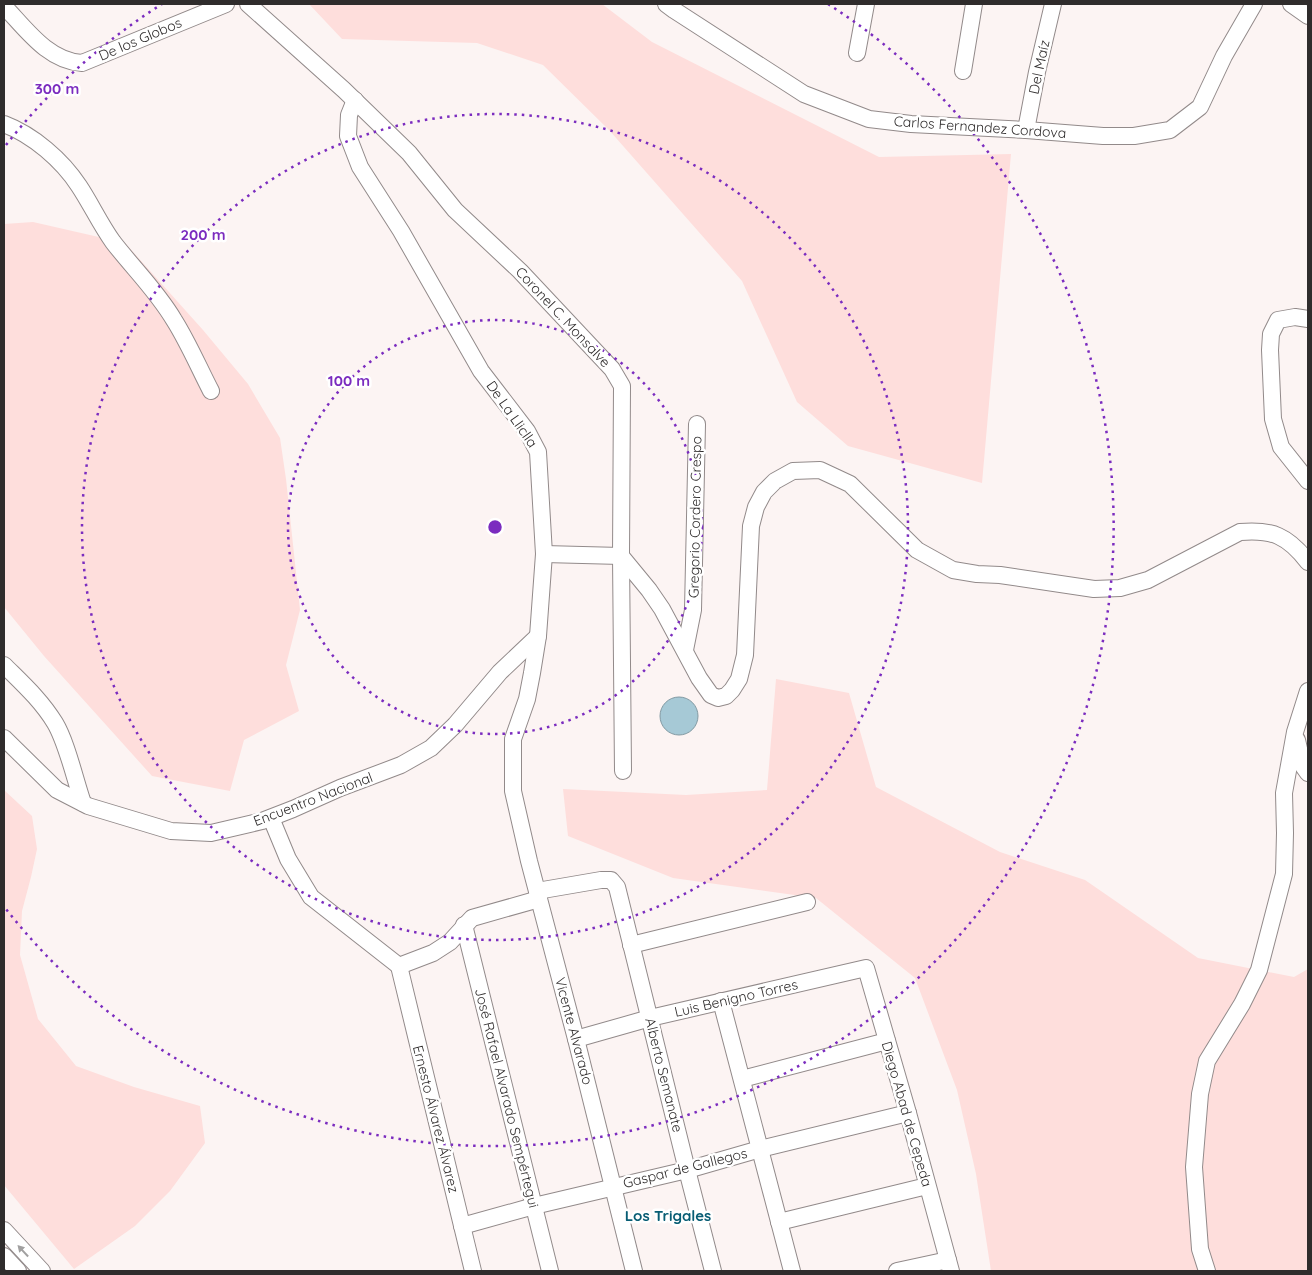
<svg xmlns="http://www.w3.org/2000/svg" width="1312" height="1275" font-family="Quicksand,sans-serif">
<rect width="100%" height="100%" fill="#fcf4f3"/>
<g fill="#fededc">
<path d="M 309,4 L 602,4 L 652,42 L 879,157 L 1011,154 L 982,483 L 848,446 L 797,402 L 742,281 L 609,130 L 543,65 L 477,43 L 342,39 Z"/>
<path d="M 33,222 L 125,243 L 203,330 L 248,384 L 280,438 L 286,479 L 300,610 L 286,665 L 299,711 L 244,740 L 230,791 L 152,776 L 44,656 L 4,607 L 4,224 Z"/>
<path d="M 776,679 L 849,693 L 876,787 L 1000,852 L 1085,880 L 1198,958 L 1294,977 L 1308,969 L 1308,1271 L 991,1271 L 976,1174 L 957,1090 L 915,978 L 816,898 L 673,878 L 568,836 L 563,789 L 686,795 L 767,790 Z"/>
<path d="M 4,790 L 32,816 L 37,849 L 31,877 L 22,911 L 20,955 L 38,1019 L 76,1066 L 134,1087 L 200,1106 L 205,1143 L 170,1191 L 135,1226 L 74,1269 L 4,1185 Z"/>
</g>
<circle fill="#a6c9d6" stroke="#829aa3" cx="679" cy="716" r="19"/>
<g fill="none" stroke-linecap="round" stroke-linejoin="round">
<g stroke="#928a8a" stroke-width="18">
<g id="minor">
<path d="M 248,4 L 344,90 L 409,153 L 455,210 L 520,271 L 612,369 L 622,386 L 621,556 L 623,771"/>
<path d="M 666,4 L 674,10 L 804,94 L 869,119 L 911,124 L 1026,130 L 1103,136 L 1134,136 L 1170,130 L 1200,107 L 1224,56 L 1254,4"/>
<path d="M 1291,4 L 1308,16"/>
<path d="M 4,6 C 26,29 48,61 82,63 L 226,4"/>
<path d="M 857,53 L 866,4"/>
<path d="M 963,71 L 974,4"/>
<path d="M 355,100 L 349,115 L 348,136 L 360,167 L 401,231 L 481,371 L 527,431 L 538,452 L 544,554 L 538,636 L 532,673 L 527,699 L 513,739 L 513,791 L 529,861 L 576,1039 L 634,1271"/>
<path d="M 4,124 C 33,135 62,160 79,186 C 91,204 100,224 113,242 C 133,268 157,291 174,320 C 188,342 199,368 211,391"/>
<path d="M 1026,130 L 1037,72 L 1053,4"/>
<path d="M 1308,319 L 1295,317 L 1278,320 L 1271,334 L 1270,350 L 1273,419 L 1281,447 L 1308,481"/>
<path d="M 544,554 L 621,556"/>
<path d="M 621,556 L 649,590 L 662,609 L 699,678 L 711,695 L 718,698 L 726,696 L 732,690 L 739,679 L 745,655 L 751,526 L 756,507 L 764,492 L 775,481 L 793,471 L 820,470 L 850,484 L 917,550 L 953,570 L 977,574 L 1000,575 L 1094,589 L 1120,588 L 1148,580 L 1240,532 C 1272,529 1288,536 1308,562"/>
<path d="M 685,650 L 693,610 L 697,424"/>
<path d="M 4,665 C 22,683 41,700 55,723 C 67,743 75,780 83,803"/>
<path d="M 4,738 L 57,790 L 88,806 L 171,831 L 211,833 L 262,821 L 293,809 L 340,788 L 401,765 L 431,748 L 455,725 L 500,672 L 538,636"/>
<path d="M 1297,740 L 1303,766 L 1308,773"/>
<path d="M 271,818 L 288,859 L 311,897 L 399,966"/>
<path d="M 537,891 L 601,880 L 611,880 L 617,887 L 687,1170 L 713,1271"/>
<path d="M 464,925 L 550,1271"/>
<path d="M 631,945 L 807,902"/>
<path d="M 399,966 L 473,1271"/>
<path d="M 399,966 L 433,953 L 450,942 L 472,918 L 539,899"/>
<path d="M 721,1001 L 792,1271"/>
<path d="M 576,1039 L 650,1018 L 866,968 L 908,1113 L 951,1271"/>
<path d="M 742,1079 L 887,1041"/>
<path d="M 779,1222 L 927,1186"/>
<path d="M 462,1226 L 534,1206 L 687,1170 L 760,1149 L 908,1113"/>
<path d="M 4,1230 L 42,1271"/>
<path d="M 4,1256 L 18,1271"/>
<path d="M 897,1271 L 948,1260"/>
<path d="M 1207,1271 L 1200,1249 L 1194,1167 L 1200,1094 L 1207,1061 L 1242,1004 L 1259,970 L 1284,874 L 1285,833 L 1284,793 L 1295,732 L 1308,691"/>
</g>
</g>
<use href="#minor" stroke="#fff" stroke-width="16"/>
</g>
<defs><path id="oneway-solid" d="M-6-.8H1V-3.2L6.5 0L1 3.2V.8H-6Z" transform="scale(1.25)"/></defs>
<use fill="#a1a0a0" href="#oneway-solid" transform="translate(23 1251) rotate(-133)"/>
<g fill="none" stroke="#7b2cbf" stroke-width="2.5" stroke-dasharray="2.5 5">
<circle cx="495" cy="527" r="207"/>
<circle cx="495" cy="527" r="413"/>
<path d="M6 145A620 620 0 0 1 162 4M828 4A620 620 0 1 1 6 909"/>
</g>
<g text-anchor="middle" stroke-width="5" stroke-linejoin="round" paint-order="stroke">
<g font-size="14" fill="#2f2c2c" stroke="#fff">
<text transform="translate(140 39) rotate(-23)" y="5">De los Globos</text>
<text transform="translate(1039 67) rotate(-78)" y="5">Del Maíz</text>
<text transform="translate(980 127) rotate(4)" y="5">Carlos Fernandez Cordova</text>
<text transform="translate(563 317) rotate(47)" y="5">Coronel C. Monsalve</text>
<text transform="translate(512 414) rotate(55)" y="5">De La Lliclla</text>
<text transform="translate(695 517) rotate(-89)" y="5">Gregorio Cordero Crespo</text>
<text transform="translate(313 799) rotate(-21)" y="5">Encuentro Nacional</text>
<text transform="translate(736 998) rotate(-13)" y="5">Luis Benigno Torres</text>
<text transform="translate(574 1031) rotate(75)" y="5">Vicente Alvarado</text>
<text transform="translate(664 1075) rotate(76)" y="5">Alberto Semanate</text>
<text transform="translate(507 1098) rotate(76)" y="5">José Rafael Alvarado Sempértegui</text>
<text transform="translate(907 1114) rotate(74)" y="5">Diego Abad de Cepeda</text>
<text transform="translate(436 1119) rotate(76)" y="5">Ernesto Álvarez Álvarez</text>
<text transform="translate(685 1168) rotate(-14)" y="5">Gaspar de Gallegos</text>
</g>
<g font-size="15" font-weight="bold" fill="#085d74" stroke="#fff">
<text x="668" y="1221">Los Trigales</text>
</g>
</g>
<circle cx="495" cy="527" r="8" fill="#7b2cbf" stroke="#fff" stroke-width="2.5"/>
<g font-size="15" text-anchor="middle" font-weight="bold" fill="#7b2cbf" stroke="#fff" stroke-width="5" stroke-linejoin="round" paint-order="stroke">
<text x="57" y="94">300 m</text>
<text x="203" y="240">200 m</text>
<text x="349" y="386">100 m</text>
</g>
<rect width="1312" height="1275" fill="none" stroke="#2f2c2c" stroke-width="10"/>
</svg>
